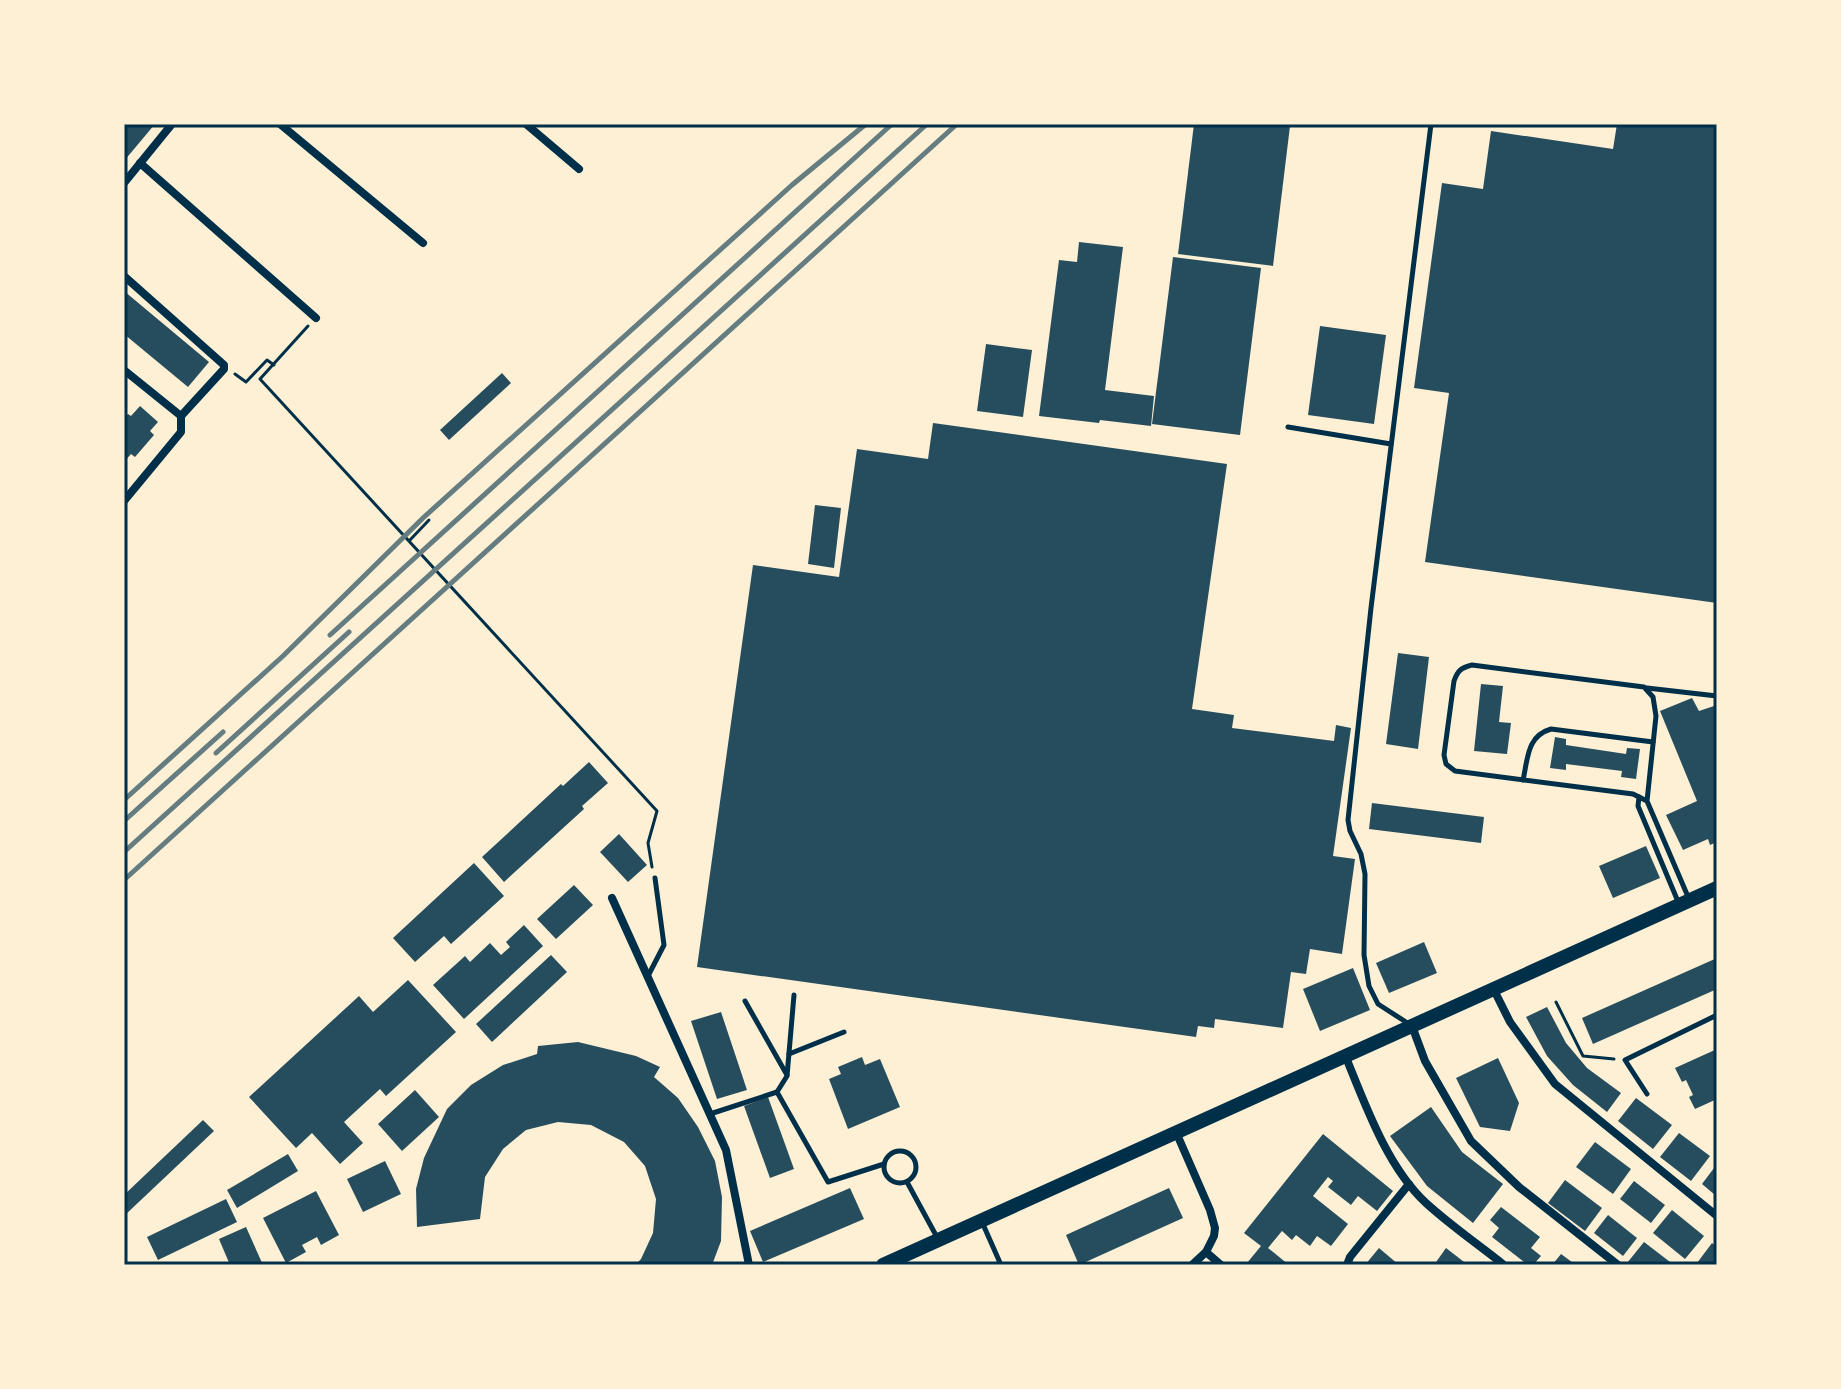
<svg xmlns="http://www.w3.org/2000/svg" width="1841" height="1389" font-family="Montserrat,sans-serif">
<rect width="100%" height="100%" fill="#fdf0d5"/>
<g fill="#264d5e">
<path d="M 124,124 L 155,124 L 124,161 Z"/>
<path d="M 1194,124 L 1273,124 L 1290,126 L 1273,266 L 1178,254 Z"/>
<path d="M 1617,124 L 1717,124 L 1717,603 L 1425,562 L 1449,393 L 1414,388 L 1442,183 L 1483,189 L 1491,131 L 1613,149 Z"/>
<path d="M 1079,242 L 1123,247 L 1105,390 L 1154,396 L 1151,426 L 1100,420 L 1099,423 L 1039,416 L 1059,260 L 1077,262 Z"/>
<path d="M 1173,257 L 1261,268 L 1240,435 L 1152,424 Z"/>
<path d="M 124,291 L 209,362 L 188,387 L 124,334 Z"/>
<path d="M 1320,326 L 1386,335 L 1374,424 L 1308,415 Z"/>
<path d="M 986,344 L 1032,350 L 1023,417 L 977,411 Z"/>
<path d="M 502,373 L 511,383 L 449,440 L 440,430 Z"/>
<path d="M 140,406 L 158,422 L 150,431 L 154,435 L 135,457 L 131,454 L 124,462 L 124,418 L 128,414 L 131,416 Z"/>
<path d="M 933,423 L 1227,464 L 1192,709 L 1234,715 L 1232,728 L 1334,741 L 1336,725 L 1351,728 L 1333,856 L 1355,859 L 1342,954 L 1310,949 L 1306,974 L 1291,972 L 1283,1028 L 1215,1019 L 1214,1028 L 1198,1026 L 1196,1037 L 697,967 L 753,565 L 839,577 L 857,449 L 928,459 Z"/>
<path d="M 815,505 L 841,508 L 834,568 L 808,564 Z"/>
<path d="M 1398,653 L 1429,657 L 1418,749 L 1386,744 Z"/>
<path d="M 1481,684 L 1503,686 L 1499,722 L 1511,723 L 1507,754 L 1474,751 Z"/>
<path d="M 1692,698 L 1699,711 L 1717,705 L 1717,842 L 1710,845 L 1708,839 L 1683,850 L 1666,815 L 1697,801 L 1660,711 Z"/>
<path d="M 1555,737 L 1566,739 L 1566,745 L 1626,754 L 1627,748 L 1640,749 L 1636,779 L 1621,777 L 1622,771 L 1566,764 L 1566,770 L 1550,768 Z"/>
<path d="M 589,762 L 608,783 L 582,806 L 584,809 L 504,882 L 482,857 L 561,784 L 563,786 Z"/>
<path d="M 1372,803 L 1484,817 L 1481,843 L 1369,829 Z"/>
<path d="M 619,834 L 647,865 L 628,882 L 600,852 Z"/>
<path d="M 1646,846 L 1660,878 L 1613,898 L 1599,866 Z"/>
<path d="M 474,863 L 504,896 L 451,944 L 444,936 L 415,962 L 393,938 Z"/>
<path d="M 574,885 L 593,905 L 556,939 L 537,919 Z"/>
<path d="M 524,925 L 543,946 L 464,1019 L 433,985 L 465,956 L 470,962 L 490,943 L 501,955 L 510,947 L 506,942 Z"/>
<path d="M 1424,942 L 1437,973 L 1389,993 L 1376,963 Z"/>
<path d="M 551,955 L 567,972 L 492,1042 L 476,1024 Z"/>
<path d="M 1717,958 L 1717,989 L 1593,1044 L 1582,1018 Z"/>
<path d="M 1353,968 L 1370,1010 L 1320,1031 L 1303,989 Z"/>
<path d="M 408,980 L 456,1032 L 386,1096 L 380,1089 L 344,1122 L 363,1143 L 340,1164 L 312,1133 L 296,1148 L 249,1097 L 359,996 L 373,1012 Z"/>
<path d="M 1547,1007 L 1566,1043 L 1587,1068 L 1621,1093 L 1607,1112 L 1573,1085 L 1547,1056 L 1526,1017 Z"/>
<path d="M 721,1012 L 747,1090 L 717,1099 L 691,1021 Z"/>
<path d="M 578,1042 L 636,1056 L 660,1067 L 654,1077 L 678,1098 L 698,1127 L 715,1161 L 722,1197 L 721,1241 L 712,1265 L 635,1265 L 641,1259 L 653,1233 L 656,1199 L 645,1166 L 624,1142 L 591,1125 L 558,1122 L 526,1130 L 503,1149 L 485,1177 L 480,1219 L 417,1227 L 416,1189 L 424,1158 L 447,1109 L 471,1085 L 503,1065 L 537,1054 L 538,1046 Z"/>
<path d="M 1717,1049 L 1717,1099 L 1695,1109 L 1689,1097 L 1693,1095 L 1686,1080 L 1682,1082 L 1675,1068 Z"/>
<path d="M 862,1057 L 865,1065 L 880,1059 L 900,1107 L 848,1129 L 829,1079 L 841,1074 L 838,1067 Z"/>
<path d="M 1498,1058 L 1519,1103 L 1510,1131 L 1480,1127 L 1456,1078 Z"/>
<path d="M 415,1090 L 439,1117 L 402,1151 L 378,1124 Z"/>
<path d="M 768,1097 L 794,1169 L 770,1178 L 744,1106 Z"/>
<path d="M 1636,1098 L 1672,1125 L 1653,1149 L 1618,1121 Z"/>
<path d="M 1431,1107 L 1462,1152 L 1503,1184 L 1473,1223 L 1427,1186 L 1390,1136 Z"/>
<path d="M 203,1120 L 214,1131 L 124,1216 L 124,1195 Z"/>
<path d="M 1679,1133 L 1710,1156 L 1691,1181 L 1660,1157 Z"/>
<path d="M 1323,1134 L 1393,1191 L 1377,1211 L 1358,1196 L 1351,1205 L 1328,1187 L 1333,1181 L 1328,1177 L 1313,1196 L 1348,1224 L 1331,1246 L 1317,1236 L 1310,1246 L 1296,1235 L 1292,1240 L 1282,1231 L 1268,1248 L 1289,1265 L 1250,1265 L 1247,1263 L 1261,1246 L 1244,1233 Z"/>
<path d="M 1595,1142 L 1631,1169 L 1613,1194 L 1576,1167 Z"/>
<path d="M 288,1154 L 298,1171 L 237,1208 L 227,1190 Z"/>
<path d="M 385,1161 L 401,1194 L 363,1212 L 347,1179 Z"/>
<path d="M 1717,1164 L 1717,1193 L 1715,1195 L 1702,1184 Z"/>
<path d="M 1565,1180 L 1602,1208 L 1585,1231 L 1548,1203 Z"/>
<path d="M 1634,1181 L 1665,1205 L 1651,1223 L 1620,1199 Z"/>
<path d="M 850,1188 L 864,1219 L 763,1262 L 750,1231 Z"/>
<path d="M 1169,1188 L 1183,1218 L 1079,1265 L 1066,1235 Z"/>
<path d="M 316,1191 L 339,1235 L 321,1245 L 317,1237 L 302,1245 L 306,1252 L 286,1263 L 263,1218 Z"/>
<path d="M 226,1199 L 237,1222 L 158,1260 L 147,1237 Z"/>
<path d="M 1501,1207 L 1540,1237 L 1531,1248 L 1541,1256 L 1533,1265 L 1528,1265 L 1492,1237 L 1499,1228 L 1490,1220 Z"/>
<path d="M 1672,1210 L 1704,1236 L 1685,1259 L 1653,1233 Z"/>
<path d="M 1608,1215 L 1637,1238 L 1623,1256 L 1594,1233 Z"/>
<path d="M 246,1227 L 263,1265 L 230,1265 L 219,1239 Z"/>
<path d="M 1644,1242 L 1674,1265 L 1630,1265 L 1627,1263 Z"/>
<path d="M 1712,1243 L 1717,1247 L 1717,1265 L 1699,1265 L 1697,1263 Z"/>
<path d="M 1379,1248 L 1399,1265 L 1365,1265 Z"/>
<path d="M 1446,1248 L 1468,1265 L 1434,1265 Z"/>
<path d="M 1561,1254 L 1576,1265 L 1552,1265 Z"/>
</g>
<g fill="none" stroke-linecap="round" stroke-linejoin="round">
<g stroke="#003049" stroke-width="3">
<path d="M 308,326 L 260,379 L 657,811 L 648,843 L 652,867"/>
<path d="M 235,374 L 246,382 L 267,360 L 274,365"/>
<path d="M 410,540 L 429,520"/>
<path d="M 1556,1002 L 1583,1056 L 1614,1059"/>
</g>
<g stroke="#003049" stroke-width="5">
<path d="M 1288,427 L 1391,444"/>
<path d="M 1647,688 L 1717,696"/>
<path d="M 1523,780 C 1528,758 1527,736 1551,729 L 1653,742"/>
<path d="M 1639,797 L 1638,806 L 1679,904"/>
<path d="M 1647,801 L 1656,716 L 1653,697 L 1644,687 L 1472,665 C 1461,668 1458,670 1454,681 L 1444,755 L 1446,764 L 1455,771 L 1633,794 L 1647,801 L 1689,899"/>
<path d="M 648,976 L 664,945 L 655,878"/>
<path d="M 794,995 L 787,1076 L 777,1092 L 828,1182 L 884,1164"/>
<path d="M 745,1001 L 787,1075"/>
<path d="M 1409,1024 L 1378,1004 L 1369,986 L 1364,955 L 1365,874 L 1361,854 L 1350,831 L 1348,820 L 1371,608 L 1431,124"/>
<path d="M 789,1054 L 844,1032"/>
<path d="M 1647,1094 L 1625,1060 L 1717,1015"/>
<path d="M 710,1114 L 777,1092"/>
<circle cx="900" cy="1167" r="16"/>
<path d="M 907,1182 L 938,1239"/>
<path d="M 982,1222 L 1001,1265"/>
</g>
<g stroke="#003049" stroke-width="8">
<path d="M 280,124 L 423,243"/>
<path d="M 526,124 L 579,169"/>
<path d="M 140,163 L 316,318"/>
<path d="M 124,183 L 172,124"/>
<path d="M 124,276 L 224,365 L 224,369 L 181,416"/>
<path d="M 124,370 L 181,416"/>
<path d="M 124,501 L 181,432 L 181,416"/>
<path d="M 612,898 L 726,1150 L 749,1265"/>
<path d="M 1493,988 L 1510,1022 L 1555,1084 L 1717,1216"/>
<path d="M 1412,1026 L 1425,1061 L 1471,1141 L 1519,1187 L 1618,1265"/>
<path d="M 1345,1055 C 1365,1104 1387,1167 1426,1203 C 1450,1225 1479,1245 1504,1265"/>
<path d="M 1176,1132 L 1210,1210 L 1215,1228 L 1214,1236 L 1206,1252 L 1192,1265"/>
<path d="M 1206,1252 L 1221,1265"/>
<path d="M 1347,1265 L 1350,1257 L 1409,1184"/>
</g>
<path stroke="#003049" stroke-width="14" d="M 883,1265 L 1717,888"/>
<g stroke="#657d81" stroke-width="5">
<path d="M 330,635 L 892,124"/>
<path d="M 216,753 L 349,632"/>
<path d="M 124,800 L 283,656 L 423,518 L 792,185 L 866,124"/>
<path d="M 124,821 L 223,732"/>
<path d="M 124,852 L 927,124"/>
<path d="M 124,880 L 957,124"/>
</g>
</g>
<rect width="1841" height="1389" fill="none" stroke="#fdf0d5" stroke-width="252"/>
<rect x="126" y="126" width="1589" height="1137" fill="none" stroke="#003049" stroke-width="3"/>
</svg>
